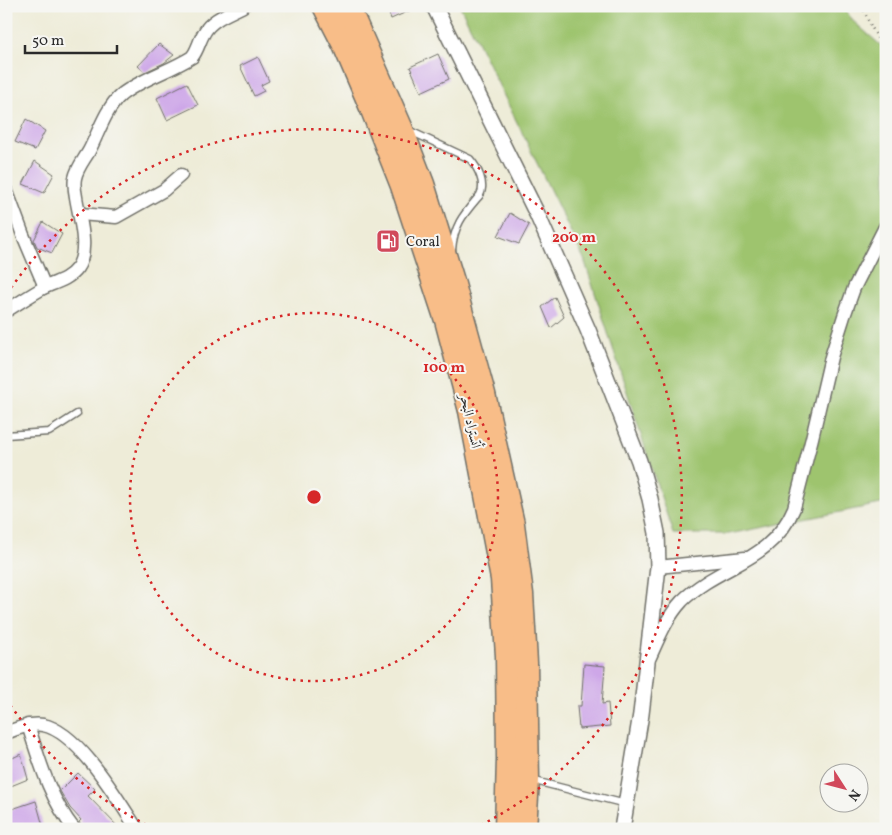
<svg xmlns="http://www.w3.org/2000/svg" width="892" height="835" font-family="Vollkorn,Amiri,serif">
<rect width="100%" height="100%" fill="#f6f6f2"/>
<filter id="ink" filterUnits="userSpaceOnUse"><feTurbulence type="fractalNoise" baseFrequency=".02" numOctaves="2"/><feDisplacementMap in="SourceGraphic" scale="10" xChannelSelector="R" yChannelSelector="G"/><feConvolveMatrix kernelMatrix="1 2 1 2 8 2 1 2 1" color-interpolation-filters="sRGB"/></filter>
<filter id="wash" filterUnits="userSpaceOnUse"><feTurbulence type="fractalNoise" baseFrequency=".0096" numOctaves="4" result="noise"/><feDisplacementMap in="SourceGraphic" scale="20" xChannelSelector="R" yChannelSelector="G"/><feGaussianBlur stdDeviation="1.12" result="paint"/><feColorMatrix in="noise" values="0 0 0 0 0 0 0 0 0 0 0 0 0 0 0 0 0 1.4 0 .05"/><feComposite in="paint" operator="in"/></filter>
<g filter="url(#wash)">
<rect width="100%" height="100%" fill="#eeecd8"/>
<path fill="#9ec46e" stroke="#64784c" d="M 460,6 L 843,6 L 853,21 L 886,50 L 886,503 L 729,534 L 673,534 L 584,259 Z"/>
<g id="blocks">
<g fill="#cea7e8">
<path d="M 386,6 L 420,6 L 391,19 Z"/>
<path d="M 159,44 L 174,55 L 164,63 L 145,72 L 138,66 Z"/>
<path d="M 438,54 L 449,79 L 421,92 L 410,67 Z"/>
<path d="M 258,57 L 269,81 L 261,85 L 264,91 L 254,96 L 240,66 Z"/>
<path d="M 187,83 L 198,105 L 167,120 L 157,98 Z"/>
<path d="M 26,119 L 45,131 L 35,150 L 15,142 Z"/>
<path d="M 35,161 L 54,174 L 44,193 L 23,184 Z"/>
<path d="M 510,213 L 529,225 L 519,244 L 498,236 Z"/>
<path d="M 43,222 L 62,234 L 52,253 L 37,247 L 34,240 Z"/>
<path d="M 555,297 L 564,317 L 551,328 L 542,307 Z"/>
<path d="M 584,664 L 605,666 L 602,704 L 608,703 L 610,726 L 579,729 L 577,706 L 581,706 Z"/>
<path d="M 21,754 L 28,779 L 6,788 L 6,761 Z"/>
<path d="M 78,773 L 95,789 L 88,796 L 120,829 L 82,828 L 79,822 L 81,820 L 70,808 L 60,791 Z"/>
<path d="M 36,801 L 43,826 L 34,829 L 6,829 L 6,811 Z"/>
</g>
</g>
</g>
<g filter="url(#ink)">
<use href="#blocks" fill-opacity="0" stroke="#6f6f68" stroke-width="1"/>
<g fill="none" stroke-linecap="round" stroke-linejoin="round">
<g stroke="#6f6f68" stroke-width="9">
<g id="service">
<path d="M 408,130 L 470,159 C 478,168 486,184 480,195 C 464,214 454,224 452,250"/>
<path d="M 6,435 L 49,432 L 77,414"/>
<path d="M 531,780 L 626,804"/>
</g>
</g>
<g stroke="#6f6f68" stroke-width="15">
<g id="minor">
<path d="M 6,189 L 23,235 L 45,287"/>
<path d="M 80,214 L 116,217 L 164,190 L 181,175"/>
<path d="M 6,311 C 19,303 32,294 45,287 C 57,282 69,279 77,268 C 90,250 79,217 76,197 C 75,192 74,183 75,178 C 77,168 84,160 89,151 C 98,134 106,108 121,95 C 141,79 170,71 192,57 C 198,50 199,41 204,33 C 211,19 230,13 243,6"/>
<path d="M 658,567 L 745,558"/>
<path d="M 650,657 C 659,637 667,617 682,601 C 721,563 771,563 794,508 L 812,438 L 831,357 L 844,316 L 854,288 L 886,225"/>
<path d="M 28,725 C 40,762 49,797 74,829"/>
<path d="M 6,733 C 18,728 31,723 43,725 C 79,732 118,800 137,829"/>
</g>
</g>
<g stroke="#6f6f68" stroke-width="18">
<path id="tertiary" d="M 434,6 L 537,214 L 588,330 L 639,461 L 650,499 L 657,533 L 658,567 L 641,714 L 622,829"/>
</g>
<g stroke="#6f6f68" stroke-width="25">
<g id="motorway">
<path d="M 324,6 L 344,45 L 372,110 L 402,186 L 446,320 L 470,411 L 502,579 L 507,656 L 508,759 L 506,829"/>
<path d="M 348,6 L 401,127 L 423,184 L 453,281 L 484,394 L 513,524 L 522,594 L 526,663 L 528,780 L 525,829"/>
</g>
</g>
<path stroke="#6f6f68" stroke-width="2.5" stroke-dasharray="1 4" stroke-linecap="butt" d="M 862,6 L 868,20 L 886,55"/>
<use href="#service" stroke="#fff" stroke-width="6"/>
<use href="#minor" stroke="#fff" stroke-width="12"/>
<use href="#tertiary" stroke="#fff" stroke-width="15"/>
<use href="#motorway" stroke="#f8bd88" stroke-width="22"/>
</g>
</g>
<g fill="none" stroke="#d62828" stroke-width="2.5" stroke-dasharray="2.5 5">
<circle cx="314" cy="497" r="184"/>
<path d="M153 828A368 368 0 0 1 7 700M7 294A368 368 0 1 1 475 828"/>
</g>
<defs>
<g id="fuel-square" transform="scale(1.25)"><rect x="-9" y="-9" width="18" height="18" rx="4" fill="#d1495b" stroke="#f6f6f2"/><path d="M-5.5-6h7V0h2V4h1.3V-2.5L3-4.5l.8-.8L6-3V5H2.5V1h-1V6h-7ZM-4.2-4.7v3.2H.2V-4.7Z" fill="#fff"/></g>
</defs>
<g fill-rule="evenodd">
<use href="#fuel-square" x="388" y="241"/>
</g>
<g text-anchor="middle" stroke-width="4" stroke-linejoin="round" paint-order="stroke">
<g font-size="14" fill="#2b2b2b" stroke="#f6f6f2" text-anchor="start">
<text x="406" y="246">Coral</text>
</g>
<g font-size="14" fill="#2b2b2b" stroke="#f6f6f2">
<text transform="translate(471 421) rotate(78)" y="5">أتستراد البحر</text>
</g>
</g>
<circle cx="314" cy="497" r="8" fill="#d62828" stroke="#f6f6f2" stroke-width="2.5"/>
<g font-size="15" text-anchor="middle" font-weight="bold" fill="#d62828" stroke="#f6f6f2" stroke-width="4" stroke-linejoin="round" paint-order="stroke">
<text x="574" y="242">200 m</text>
<text x="444" y="372">100 m</text>
</g>
<rect width="892" height="835" fill="none" stroke="#f6f6f2" stroke-width="25"/>
<g transform="translate(844 788) rotate(126)"><circle r="24" fill="#f6f6f2" stroke="#a5a5a2"/>
<path d="M0-4L9 19L0 12L-9 19Z" fill="#d1495b"/>
<text y="-8" font-size="14" font-weight="bold" text-anchor="middle" fill="#2b2b2b">N</text>
</g>
<path d="M25 45v8h92v-8" fill="none" stroke="#2b2b2b" stroke-width="2.5"/>
<text x="32" y="45" font-size="15" fill="#2b2b2b" stroke="#f6f6f2" stroke-width="4" paint-order="stroke">50 m</text>
</svg>
